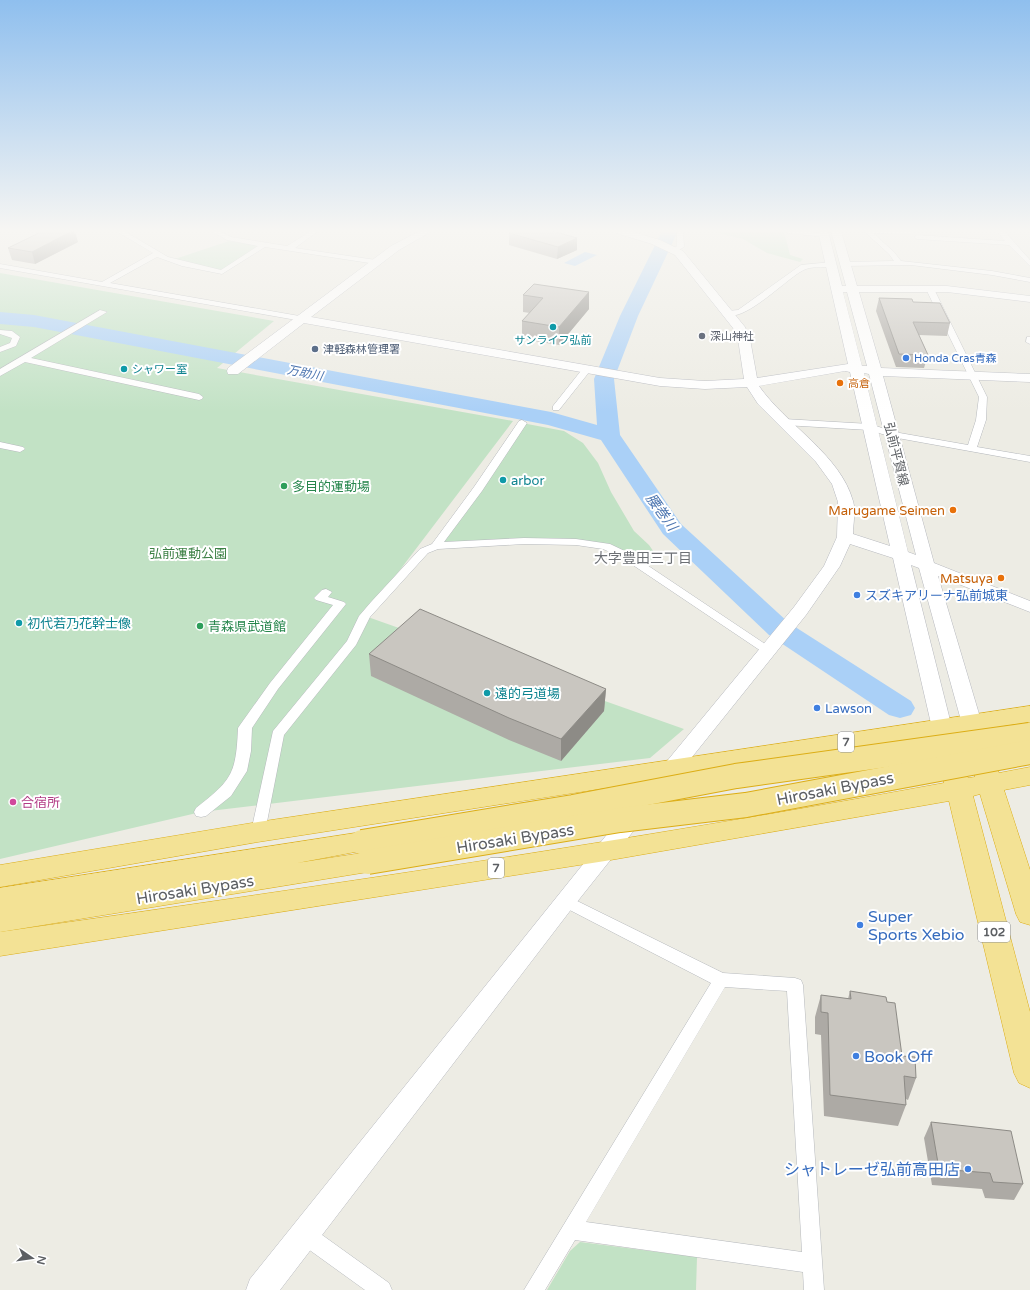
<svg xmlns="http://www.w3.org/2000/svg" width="1030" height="1290" font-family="'Varela Round','Noto Sans JP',sans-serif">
<rect width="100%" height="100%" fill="#edece4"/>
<g fill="#c2e2c5">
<path d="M 722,231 L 784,231 L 790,255 L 803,259 L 800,262 L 767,253 L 743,239 L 718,233 Z"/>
<path d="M 229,241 L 260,246 L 221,270 L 175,259 Z"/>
<path d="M 0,273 L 274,321 L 217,368 L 513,421 L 365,616 L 684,729 L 650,758 L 201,812 L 0,859 Z"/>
<path d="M 522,423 L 564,431 L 583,443 L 598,463 L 611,492 L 634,531 L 649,545 L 658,558 L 652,564 L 635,562 L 606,546 L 576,542 L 436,546 Z"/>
<path d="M 580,1242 L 697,1257 L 696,1290 L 547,1290 L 570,1251 Z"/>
</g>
<path fill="#aad0f7" d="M 585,252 L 597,255 L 575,266 L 564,263 Z"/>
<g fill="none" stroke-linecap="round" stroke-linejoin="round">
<path fill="#aad0f7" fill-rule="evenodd" d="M 662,231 L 678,231 L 638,316 L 614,379 L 620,435 L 681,524 L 789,623 L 911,701 L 915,708 L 911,715 L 900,718 L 889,715 L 769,635 L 663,534 L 601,440 L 548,425 L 34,327 L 0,324 L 0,312 L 34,315 L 551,412 L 597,425 L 594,379 L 620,316 Z"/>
<g stroke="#b6b9bd" stroke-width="1">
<g id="street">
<path d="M 116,231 L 124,231 L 168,257 L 221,270 L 258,246 L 227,240 L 211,231 L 219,231 L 231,237 L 287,246 L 311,231 L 318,231 L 295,248 L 376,260 L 380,262 L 376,264 L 265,247 L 222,274 L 182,266 L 157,257 L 110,283 L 305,317 L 306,319 L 302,321 L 0,268 L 0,264 L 102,282 L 153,253 Z"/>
<path d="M 677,231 L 683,231 L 684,247 L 675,252 L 672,250 L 677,246 Z"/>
<path d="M 785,231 L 805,231 L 827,235 L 824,237 L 788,233 Z"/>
<path d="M 864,231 L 914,231 L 913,233 L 911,234 L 873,233 L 894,252 L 901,261 L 992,271 L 1030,278 L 1030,282 L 992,275 L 911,265 L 842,266 L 842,262 L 845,262 L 894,261 L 889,254 Z"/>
<path d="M 997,231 L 1004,231 L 1030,260 L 1030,266 L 1009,245 L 917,239 L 914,237 L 917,235 L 1005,241 Z"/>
<path d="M 832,262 L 835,262 L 835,266 C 826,268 815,266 806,269 C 789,275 741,328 724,313 L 728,311 L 738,310 L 801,265 Z"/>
<path d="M 927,287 L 934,289 L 987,397 L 986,420 L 977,447 L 1030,456 L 1030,462 L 892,437 L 869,430 L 784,425 L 779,422 L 784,419 L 870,424 L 894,432 L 968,445 L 976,420 L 979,397 L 926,289 Z"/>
<path d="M 100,310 L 107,312 L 31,358 L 199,394 L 203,397 L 202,399 L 199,400 L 25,362 L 0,376 L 0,369 Z"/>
<path d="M 0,330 L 12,331 L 20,337 L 16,346 L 0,352 L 0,347 L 10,343 L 12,338 L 0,334 Z"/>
<path d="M 1027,337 L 1030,337 L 1030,344 L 1026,342 Z"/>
<path d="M 587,366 L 591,369 L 590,371 L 559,410 L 553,410 L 553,406 L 584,367 Z"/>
<path d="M 522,420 L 527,423 L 482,491 L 444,542 L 524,538 L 576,539 L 610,544 L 629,553 L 774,650 L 772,653 L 764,653 L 621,557 L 603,549 L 576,545 L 524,544 L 438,549 L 428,553 L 370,617 L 356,645 L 284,735 L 265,832 L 263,836 L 258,837 L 253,836 L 251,832 L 273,731 L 347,641 L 359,616 L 371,602 L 420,549 L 432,544 L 474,487 L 519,421 Z"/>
<path d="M 0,442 L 23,447 L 25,449 L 20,452 L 0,448 Z"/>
<path d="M 326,589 L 332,592 L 328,597 L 344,602 L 346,604 L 278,689 L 252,728 L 251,751 L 247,771 L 231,796 L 206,816 L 201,817 L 196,816 L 194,812 L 196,808 C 232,780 236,774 238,728 L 240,725 L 270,683 L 333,605 L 316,600 L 314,598 L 322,590 Z"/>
<path d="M 565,895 L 723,973 L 795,978 L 801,980 L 803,985 L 824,1290 L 804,1290 L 803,1272 L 575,1240 L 545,1290 L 524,1290 L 711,983 L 560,905 L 557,901 L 560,897 ZM 725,987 L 787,991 L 802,1252 L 586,1222 Z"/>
<path d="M 304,1224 L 311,1227 L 389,1283 L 392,1290 L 365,1290 L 297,1241 L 294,1234 L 297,1227 Z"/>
</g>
</g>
<g stroke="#b7b9bf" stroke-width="1">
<g id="secondary">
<path d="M 420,231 L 432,231 L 399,250 L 311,317 L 660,378 L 705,381 L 744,379 L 738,339 L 733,328 L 675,255 L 652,244 L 616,233 L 615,231 L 630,231 L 660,240 L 683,251 L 745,327 L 750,339 L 757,378 L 848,364 L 818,231 L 828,231 L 842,286 L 846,286 L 831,231 L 841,231 L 857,286 L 947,286 L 1030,296 L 1030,302 L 947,292 L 859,292 L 881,368 L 1030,374 L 1030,382 L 883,376 L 934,563 L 1030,601 L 1030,612 L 938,576 L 982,724 L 979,729 L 972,731 L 965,729 L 962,724 L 919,568 L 911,565 L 952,728 L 949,733 L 942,735 L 935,733 L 932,728 L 893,558 L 850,544 L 840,566 L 806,615 L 672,782 L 665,784 L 658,782 L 655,777 L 658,772 L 794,607 L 824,566 L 837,537 L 838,502 L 832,484 L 816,462 L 758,404 L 747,387 L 705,389 L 660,386 L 304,323 L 238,374 L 228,374 L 227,371 L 228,368 L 391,246 ZM 843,292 L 847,292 L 867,366 L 862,366 ZM 845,371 L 850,372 L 890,546 L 853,534 C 853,524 856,511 853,501 C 840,454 786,425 759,386 ZM 864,373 L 869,374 L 916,555 L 908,552 Z"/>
<path d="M 636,805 L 643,807 L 647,813 L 643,819 L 573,907 L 280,1290 L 246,1290 L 250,1279 L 629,807 Z"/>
</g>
</g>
<g stroke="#dcad15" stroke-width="1">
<g id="highway">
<path d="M 1030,706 L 1030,722 L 258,842 L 0,887 L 0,865 L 258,822 Z"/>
<path d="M 986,762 L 995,765 L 999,773 L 1030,767 L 1030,785 L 1004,790 L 1030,870 L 1030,925 L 1020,922 L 1016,914 L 980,794 L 973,796 L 1030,1012 L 1030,1088 L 1019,1083 L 1014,1073 L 949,801 L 605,861 L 0,956 L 0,932 C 315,887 631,841 944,783 L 942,775 L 946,769 L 955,766 L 964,769 L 968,778 L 975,777 L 974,771 L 977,765 Z"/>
<path d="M 362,832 L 371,835 L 375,842 L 371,849 L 297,863 L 368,852 L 378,855 L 382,862 L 378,869 L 368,872 L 0,932 L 0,888 Z"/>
</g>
</g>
<use href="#street" fill="#fff" fill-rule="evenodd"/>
<use href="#secondary" fill="#fff" fill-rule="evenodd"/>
<use href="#highway" fill="#f3e295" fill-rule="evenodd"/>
<g stroke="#dcad15" stroke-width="26" stroke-linecap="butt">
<g id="highway-bridge">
<path d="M 362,842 L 573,807 L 736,776 L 1030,735"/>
<path d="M 368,862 L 620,820 L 746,805 L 1030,752"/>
</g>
</g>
<use href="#highway-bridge" stroke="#f3e295" stroke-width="24"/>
</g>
<g fill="#adaaa5">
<path d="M 509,233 L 577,250 L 557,259 L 509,245 Z"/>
<path d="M 78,242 L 35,264 L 12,260 L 8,248 Z"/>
<path d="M 589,292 L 589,309 L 559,345 L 522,339 L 522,321 L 530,313 L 523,312 L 523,295 Z"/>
<path d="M 879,298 L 913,302 L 950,323 L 947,336 L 919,335 L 928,355 L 924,368 L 896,367 L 876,311 Z"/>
<path d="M 369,654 L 606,689 L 604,711 L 561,761 L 509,740 L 371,676 Z"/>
<path d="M 850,991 L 887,1002 L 902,1056 L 916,1078 L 908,1100 L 906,1099 L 906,1105 L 898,1126 L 824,1116 L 821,1035 L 815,1034 L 815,1017 L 821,995 L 848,999 Z"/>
<path d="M 931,1122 L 1023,1184 L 1014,1200 L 985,1198 L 982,1189 L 932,1185 L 924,1138 Z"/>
</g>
<g fill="#8d8b86">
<path d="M 72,231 L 75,231 L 78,242 L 35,264 L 32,252 Z"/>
<path d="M 577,238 L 577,250 L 557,259 L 558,247 Z"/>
<path d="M 589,292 L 589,309 L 559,345 L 559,327 Z"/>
<path d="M 606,689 L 604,711 L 561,761 L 561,739 Z"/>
</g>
<g fill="#c9c6c0" stroke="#8d8b86">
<path d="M 43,231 L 72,231 L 32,252 L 8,248 Z"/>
<path d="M 514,231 L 552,231 L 577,238 L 558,247 L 509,233 Z"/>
<path d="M 534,284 L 589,292 L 559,327 L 522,321 L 543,298 L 523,295 Z"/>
<path d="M 879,298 L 912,299 L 913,302 L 940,303 L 950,323 L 913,322 L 928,355 L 899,354 Z"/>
<path d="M 420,609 L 606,689 L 561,739 L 509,718 L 369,654 Z"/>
<path d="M 850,991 L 886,997 L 887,1002 L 895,1003 L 902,1056 L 915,1057 L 916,1078 L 904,1076 L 906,1105 L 830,1095 L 828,1013 L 821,1012 L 821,995 L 851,999 Z"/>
<path d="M 931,1122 L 1011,1131 L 1023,1184 L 993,1182 L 990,1173 L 939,1169 Z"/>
</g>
<linearGradient id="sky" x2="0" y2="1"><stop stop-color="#8fbfee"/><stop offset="0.56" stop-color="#f7f6f3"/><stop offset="1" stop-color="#f7f6f3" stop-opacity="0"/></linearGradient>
<rect width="1030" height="412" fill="url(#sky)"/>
<g fill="#0f9aa8" stroke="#fff" stroke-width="1.5">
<circle cx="553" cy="327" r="4"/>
<circle cx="124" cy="369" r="4"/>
<circle cx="503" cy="480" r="4"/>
<circle cx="19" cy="623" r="4"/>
<circle cx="487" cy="693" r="4"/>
</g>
<circle fill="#6b7280" stroke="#fff" stroke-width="1.5" cx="702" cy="336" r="4"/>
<circle fill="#5c6f8a" stroke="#fff" stroke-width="1.5" cx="315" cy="349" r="4"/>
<g fill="#3f7fe0" stroke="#fff" stroke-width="1.5">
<circle cx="906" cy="358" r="4"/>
<circle cx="857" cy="595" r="4"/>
<circle cx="817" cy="708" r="4"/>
<circle cx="860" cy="925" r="4"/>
<circle cx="856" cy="1056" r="4"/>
<circle cx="968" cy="1169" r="4"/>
</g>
<g fill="#e8710a" stroke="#fff" stroke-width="1.5">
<circle cx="840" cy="383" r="4"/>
<circle cx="953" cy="510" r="4"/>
<circle cx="1001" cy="578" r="4"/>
</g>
<g fill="#2e9e5b" stroke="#fff" stroke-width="1.5">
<circle cx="284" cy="486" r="4"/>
<circle cx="200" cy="626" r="4"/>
</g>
<circle fill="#d1479c" stroke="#fff" stroke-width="1.5" cx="13" cy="802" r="4"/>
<g text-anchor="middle" stroke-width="4" stroke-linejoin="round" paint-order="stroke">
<g font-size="11" fill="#5b616d" stroke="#fff" text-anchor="start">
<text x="710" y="340">深山神社</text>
</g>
<g font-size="11" fill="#0d838f" stroke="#fff">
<text x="553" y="344">サンライフ弘前</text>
<text x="132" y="373" text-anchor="start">シャワー室</text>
</g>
<g font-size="11" fill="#4e5e75" stroke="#fff" text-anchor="start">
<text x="323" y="353">津軽森林管理署</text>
</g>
<g font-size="11" fill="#366cbe" stroke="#fff" text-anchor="start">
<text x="914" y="362">Honda Cras青森</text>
</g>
<g font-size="11" fill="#c56008" stroke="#fff" text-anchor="start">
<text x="848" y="387">高倉</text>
</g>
<g font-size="12" font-style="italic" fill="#4c75b0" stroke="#fff">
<text transform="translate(305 373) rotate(11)" y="4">万助川</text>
</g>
<g fill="#fff" stroke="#8d8f92" stroke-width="1">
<rect x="838" y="732" width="16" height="20" rx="3"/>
<rect x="488" y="858" width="16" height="20" rx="3"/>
<rect x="978" y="922" width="32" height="20" rx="3"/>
</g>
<g font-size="12" font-weight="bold" fill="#5c5f63">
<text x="846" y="746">7</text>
<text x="496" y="872">7</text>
<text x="994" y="936">102</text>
</g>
<g font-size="13" fill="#5c5f63" stroke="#fff">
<text transform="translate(897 454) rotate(76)" y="5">弘前平賀線</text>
</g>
<g font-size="13" fill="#0d838f" stroke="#fff" text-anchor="start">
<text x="511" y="485">arbor</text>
<text x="27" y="628">初代若乃花幹士像</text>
<text x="495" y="698">遠的弓道場</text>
</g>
<g font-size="13" fill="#27864d" stroke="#fff" text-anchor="start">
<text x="292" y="491">多目的運動場</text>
<text x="208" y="631">青森県武道館</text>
</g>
<g font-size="13" fill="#c56008" stroke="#fff" text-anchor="end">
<text x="945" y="515">Marugame Seimen</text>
<text x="993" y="583">Matsuya</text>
</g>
<g font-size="13" fill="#3d8145" stroke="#fff">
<text x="188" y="558">弘前運動公園</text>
</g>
<g font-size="13" fill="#366cbe" stroke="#fff" text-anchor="start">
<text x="865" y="600">スズキアリーナ弘前城東</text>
<text x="825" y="713">Lawson</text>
</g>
<g font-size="13" fill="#b23c85" stroke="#fff" text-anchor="start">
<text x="21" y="807">合宿所</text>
</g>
<g font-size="14" font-style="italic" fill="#4c75b0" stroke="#fff">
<text transform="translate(662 512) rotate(54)" y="5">腰巻川</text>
</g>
<g font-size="14" fill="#6d7075" stroke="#fff">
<text x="643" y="563">大字豊田三丁目</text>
</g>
<g font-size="16" fill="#5c5f63" stroke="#fff">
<text transform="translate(835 788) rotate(-11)" y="6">Hirosaki Bypass</text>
<text transform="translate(515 838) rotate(-9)" y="6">Hirosaki Bypass</text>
<text transform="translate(195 889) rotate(-9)" y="6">Hirosaki Bypass</text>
</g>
<g font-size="16" fill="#366cbe" stroke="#fff" text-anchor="start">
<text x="868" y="922">Super<tspan x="868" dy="18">Sports Xebio</tspan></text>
<text x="864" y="1062">Book Off</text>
<text x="960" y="1175" text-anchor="end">シャトレーゼ弘前高田店</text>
</g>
</g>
<g transform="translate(32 1258) rotate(103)" stroke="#ffffff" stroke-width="3" paint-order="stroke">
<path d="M0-3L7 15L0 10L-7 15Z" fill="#5c5f63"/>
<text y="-6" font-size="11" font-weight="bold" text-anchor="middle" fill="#5c5f63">N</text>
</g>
</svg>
